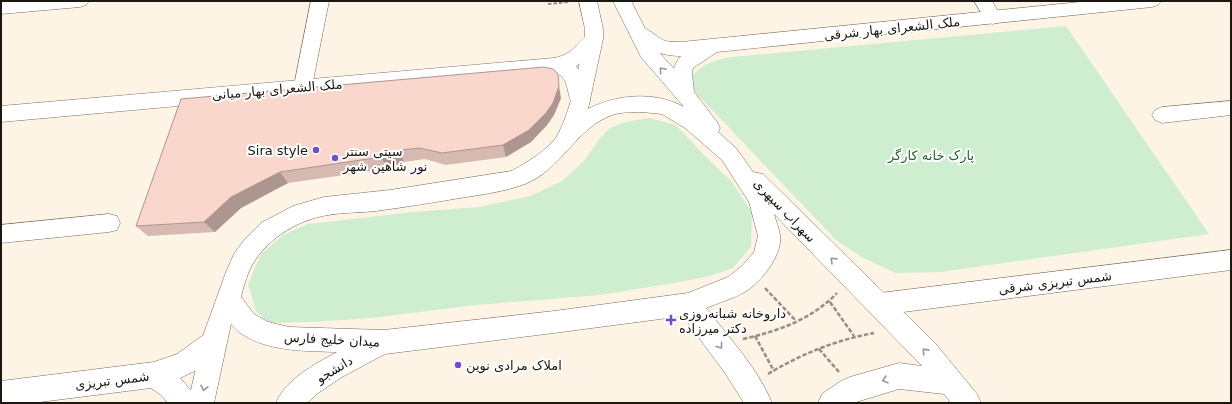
<svg xmlns="http://www.w3.org/2000/svg" width="1232" height="404" font-family="'DejaVu Sans',Cairo,sans-serif">
<rect width="100%" height="100%" fill="#fdf4e5"/>
<g fill="#cfeed0">
<path d="M 1066,26 L 1209,234 L 941,272 L 896,273 L 863,258 L 836,240 L 695,92 L 690,78 C 704,63 713,60 733,57 Z"/>
<path d="M 649,118 L 676,125 L 706,157 L 732,182 L 752,213 L 751,247 L 733,268 L 710,276 L 674,283 L 600,295 L 476,305 L 372,318 L 311,322 L 269,323 L 256,311 L 248,284 L 261,254 L 283,235 L 308,224 L 413,212 L 479,207 L 530,196 L 562,181 L 585,160 L 600,138 L 610,128 L 625,122 Z"/>
</g>
<g fill="none" stroke-linecap="round" stroke-linejoin="round">
<g stroke="#756b5b" stroke-width="1">
<g id="minor">
<path d="M 12,1 L 89,1 L 86,5 L 80,7 L 1,14 L 1,2 Z"/>
<path d="M 311,1 L 329,1 L 312,86 L 310,91 L 303,93 L 296,91 L 294,86 Z"/>
<path d="M 974,1 L 992,1 L 1002,18 L 999,22 L 993,24 L 987,22 Z"/>
<path d="M 1231,101 L 1231,115 L 1162,123 L 1155,120 L 1152,115 L 1155,110 L 1162,107 Z"/>
<path d="M 109,214 L 117,216 L 120,223 L 117,230 L 109,232 L 1,243 L 1,225 Z"/>
</g>
</g>
<g stroke="#756b5b" stroke-width="1">
<g id="tertiary">
<path d="M 1090,1 L 1161,1 L 1158,5 L 1152,7 L 717,52 L 693,68 C 690,79 697,91 692,100 L 685,103 L 678,100 C 670,86 670,68 681,56 C 663,56 638,49 629,32 L 631,27 C 646,23 653,36 665,41 C 670,42 676,42 681,42 Z"/>
<path d="M 594,32 L 601,34 L 603,39 L 588,58 L 576,66 L 586,84 L 590,101 L 587,106 L 580,109 L 573,106 C 566,94 570,77 554,72 L 1,122 L 1,106 L 554,58 C 577,54 578,37 594,32 Z"/>
<path d="M 1231,250 L 1231,270 L 880,315 L 871,312 L 868,304 L 871,296 L 880,293 Z"/>
<path d="M 214,330 L 223,334 L 226,342 C 219,360 197,370 180,378 L 194,394 L 198,403 L 168,403 L 161,395 L 151,388 L 32,403 L 1,403 L 1,381 L 154,362 L 177,354 L 205,334 Z"/>
</g>
</g>
<g stroke="#756b5b" stroke-width="1">
<path id="secondary" d="M 579,1 L 597,1 L 603,29 L 603,39 L 588,109 C 617,94 655,91 684,107 L 641,57 L 613,1 L 631,1 L 655,48 L 688,84 L 717,122 L 720,128 L 718,132 L 736,148 L 753,172 L 763,174 L 935,343 L 977,394 L 981,403 L 951,403 L 944,394 L 899,389 L 853,403 L 818,403 L 822,394 L 841,381 L 850,377 L 899,363 L 922,366 L 774,214 C 776,221 779,228 780,235 C 783,255 760,284 743,293 C 732,299 718,303 706,308 C 729,337 758,369 772,403 L 744,403 L 725,373 L 683,316 L 554,333 L 385,354 L 342,377 L 318,393 L 307,403 L 276,403 C 286,379 315,364 337,352 C 304,351 254,352 231,324 L 214,403 L 188,403 L 204,333 L 226,272 L 234,254 L 244,240 L 261,223 L 293,206 L 324,197 L 390,190 L 511,171 C 524,165 550,148 557,136 C 573,107 577,71 585,39 L 585,29 ZM 642,112 L 662,114 L 685,128 L 722,160 L 749,202 L 758,236 L 754,252 L 742,266 L 728,277 L 688,293 L 554,311 L 384,330 L 289,327 L 268,322 L 254,314 L 241,297 C 243,288 246,279 249,271 C 263,241 296,220 328,215 C 343,212 360,213 376,211 C 406,207 436,202 466,197 C 486,194 506,191 525,184 C 561,170 576,128 612,115 C 621,112 632,112 642,112 Z"/>
</g>
<path stroke="#968f84" stroke-width="2" stroke-dasharray="3.5 2" stroke-linecap="butt" d="M 548,4 L 569,2"/>
<g stroke="#968f84" stroke-width="2.5" stroke-dasharray="4.5 2" stroke-linecap="butt">
<path d="M 765,288 L 796,321"/>
<path d="M 830,302 L 854,336"/>
<path d="M 755,336 L 774,371"/>
<path d="M 743,339 C 778,331 811,320 837,293"/>
<path d="M 819,349 L 839,372"/>
<path d="M 768,374 C 801,354 836,340 874,333"/>
</g>
<use href="#minor" fill="#fff" fill-rule="evenodd"/>
<use href="#tertiary" fill="#fff" fill-rule="evenodd"/>
<use href="#secondary" fill="#fff" fill-rule="evenodd"/>
</g>
<path fill="#d6b9b0" d="M 561,98 L 554,115 L 547,125 L 531,142 L 506,157 L 446,165 L 425,159 L 404,162 L 387,169 L 288,183 L 241,208 L 215,232 L 148,236 L 136,226 L 181,99 Z"/>
<g fill="#ae9690">
<path d="M 559,86 L 561,98 L 554,115 L 547,125 L 531,142 L 506,157 L 503,145 Z"/>
<path d="M 399,150 L 404,162 L 387,169 L 381,157 Z"/>
<path d="M 280,172 L 288,183 L 241,208 L 215,232 L 204,222 L 231,197 Z"/>
</g>
<path fill="#f9d7cd" stroke="#ae9690" d="M 544,67 L 553,69 L 558,74 L 559,86 L 553,103 L 546,113 L 529,130 L 503,145 L 442,153 L 420,148 L 399,150 L 381,157 L 280,172 L 231,197 L 204,222 L 136,226 L 181,99 Z"/>
<defs><path id="oneway-chevron" d="M-2-3.5L2.5 0L-2 3.5" fill="none" stroke-width="1.6" stroke-linecap="round" stroke-linejoin="round"/></defs>
<g stroke="#989794">
<use href="#oneway-chevron" transform="translate(662 70) rotate(-130)"/>
<use href="#oneway-chevron" transform="translate(833 260) rotate(-136)"/>
<use href="#oneway-chevron" transform="translate(720 346) rotate(53)"/>
<use href="#oneway-chevron" transform="translate(925 351) rotate(-132)"/>
<use href="#oneway-chevron" transform="translate(885 380) rotate(164)"/>
<use href="#oneway-chevron" transform="translate(204 388) rotate(102)"/>
</g>
<g fill="#6e50ca" stroke="#fff" stroke-width="1.5">
<circle cx="316" cy="150" r="4"/>
<circle cx="335" cy="158" r="4"/>
<path d="M669 314h4v4h4v4h-4v4h-4v-4h-4v-4h4z"/>
<circle cx="458" cy="365" r="4"/>
</g>
<g text-anchor="middle" stroke-width="4" stroke-linejoin="round" paint-order="stroke">
<g font-size="13" fill="#1b1711" stroke="#fff">
<text transform="translate(892 28) rotate(-6)" y="5">ملک الشعرای بهار شرقی</text>
<text transform="translate(277 89) rotate(-5)" y="5">ملک الشعرای بهار میانی</text>
<text transform="translate(785 210) rotate(46)" y="5">سهراب سپهری</text>
<text transform="translate(1055 282) rotate(-7)" y="5">شمس تبریزی شرقی</text>
<text transform="translate(332 339) rotate(3)" y="5">میدان خلیج فارس</text>
<text transform="translate(334 369) rotate(-31)" y="5">دانشجو</text>
<text transform="translate(112 380) rotate(-7)" y="5">شمس تبریزی</text>
</g>
<g font-size="13" fill="#1b1711" stroke="#fff" text-anchor="start">
<text x="308" y="155" text-anchor="end">Sira style</text>
<text x="343" y="156">سیتی سنتر<tspan x="343" dy="15">نور شاهین شهر</tspan></text>
<text x="679" y="318">داروخانه شبانه‌روزی<tspan x="679" dy="15">دکتر میرزاده</tspan></text>
<text x="466" y="370">املاک مرادی نوین</text>
</g>
<g font-size="13" fill="#29602f" stroke="#fff">
<text x="931" y="160">پارک خانه کارگر</text>
</g>
</g>
<rect width="1232" height="404" fill="none" stroke="#1b1711" stroke-width="4"/>
</svg>
